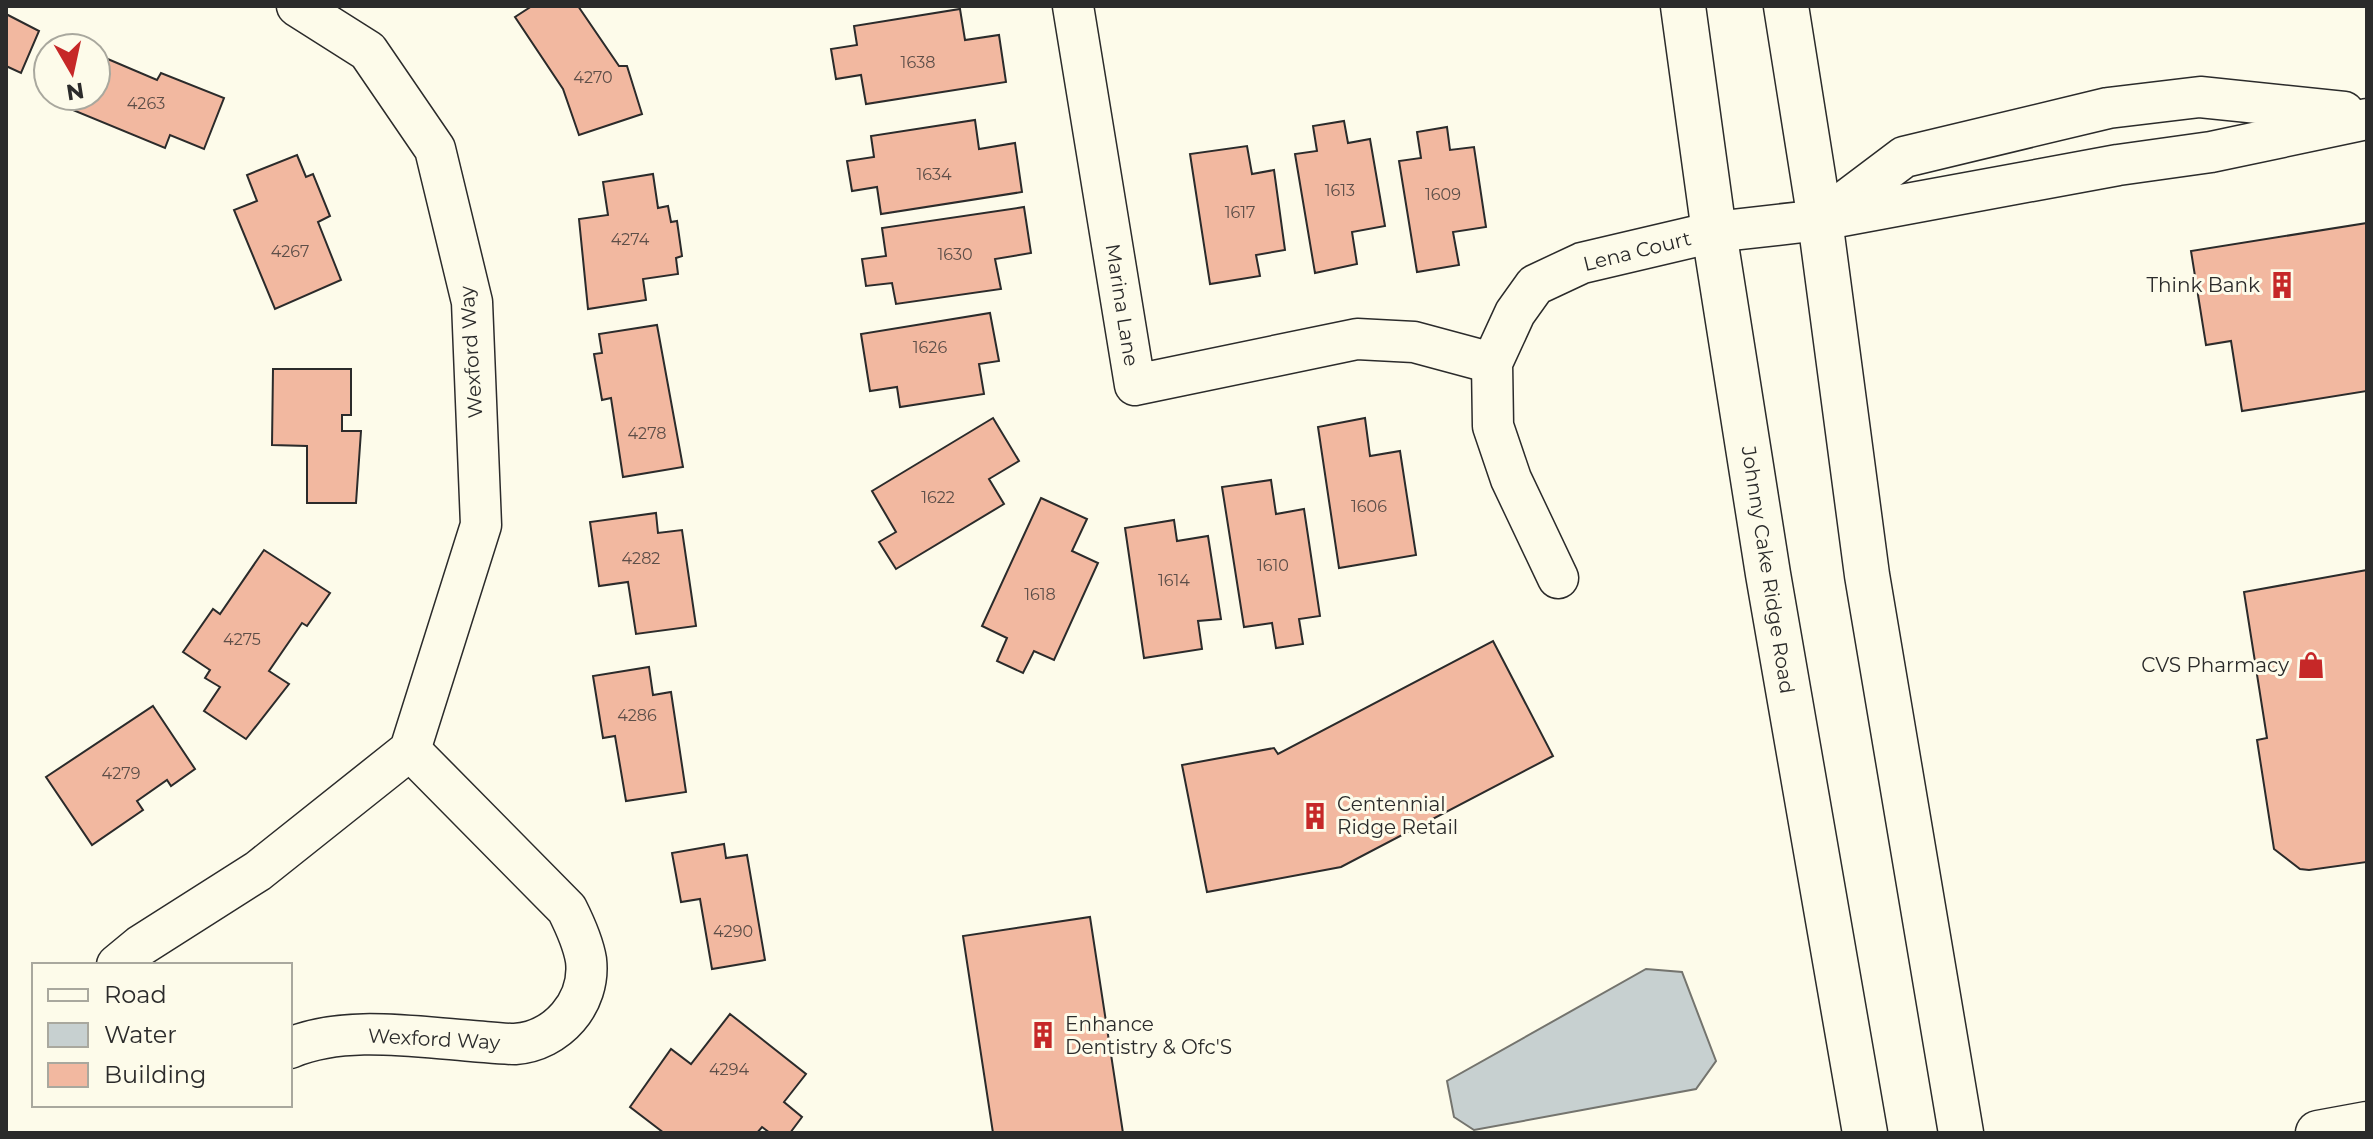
<svg xmlns="http://www.w3.org/2000/svg" width="2373" height="1139" font-family="Montserrat,sans-serif">
<rect width="100%" height="100%" fill="#fdfbea"/>
<path fill="#c7d0d0" stroke="#74746e" stroke-width="2" d="M 1646,969 L 1682,972 L 1716,1061 L 1696,1089 L 1474,1130 L 1454,1117 L 1447,1081 Z"/>
<g fill="#f2b8a0" stroke="#2b2b2b" stroke-width="2">
<path d="M 532,6 L 578,6 L 619,66 L 627,66 L 642,114 L 579,135 L 563,89 L 515,17 Z"/>
<path d="M 960,9 L 965,40 L 999,35 L 1006,82 L 866,104 L 861,75 L 836,79 L 831,49 L 857,45 L 854,26 Z"/>
<path d="M 6,14 L 39,31 L 21,73 L 6,66 Z"/>
<path d="M 96,54 L 157,80 L 161,73 L 224,98 L 204,149 L 170,135 L 165,148 L 68,108 L 73,96 L 96,96 Z"/>
<path d="M 975,120 L 979,149 L 1015,143 L 1022,192 L 881,214 L 877,187 L 852,191 L 847,161 L 874,157 L 871,136 Z"/>
<path d="M 1344,121 L 1348,143 L 1370,139 L 1385,226 L 1352,232 L 1357,264 L 1315,273 L 1295,154 L 1317,151 L 1313,126 Z"/>
<path d="M 1447,127 L 1450,150 L 1474,147 L 1486,227 L 1453,232 L 1459,265 L 1417,272 L 1399,161 L 1421,158 L 1417,132 Z"/>
<path d="M 1247,146 L 1252,174 L 1274,170 L 1285,250 L 1256,255 L 1260,276 L 1210,284 L 1190,154 Z"/>
<path d="M 297,155 L 306,177 L 313,174 L 330,216 L 318,222 L 341,280 L 275,309 L 234,210 L 257,201 L 247,175 Z"/>
<path d="M 653,174 L 658,208 L 668,206 L 671,222 L 677,221 L 682,256 L 676,258 L 678,274 L 643,279 L 646,300 L 588,309 L 579,219 L 608,215 L 603,182 Z"/>
<path d="M 1024,207 L 1031,253 L 995,259 L 1001,289 L 896,304 L 892,283 L 866,286 L 862,259 L 886,256 L 882,228 Z"/>
<path d="M 2367,223 L 2367,391 L 2242,411 L 2231,341 L 2206,345 L 2191,251 Z"/>
<path d="M 990,313 L 999,361 L 979,364 L 984,394 L 900,407 L 897,387 L 870,391 L 861,334 Z"/>
<path d="M 657,325 L 683,467 L 623,477 L 611,398 L 602,400 L 594,354 L 602,353 L 599,334 Z"/>
<path d="M 273,369 L 351,369 L 351,415 L 342,415 L 342,431 L 361,431 L 356,503 L 307,503 L 307,446 L 272,445 Z"/>
<path d="M 993,418 L 1019,461 L 989,479 L 1004,504 L 896,569 L 879,542 L 896,532 L 872,491 Z"/>
<path d="M 1365,418 L 1370,456 L 1400,451 L 1416,555 L 1339,568 L 1318,427 Z"/>
<path d="M 1271,480 L 1276,514 L 1304,509 L 1320,616 L 1299,619 L 1303,644 L 1276,648 L 1272,623 L 1244,627 L 1222,487 Z"/>
<path d="M 1041,498 L 1087,519 L 1072,551 L 1098,563 L 1054,660 L 1034,651 L 1023,673 L 997,661 L 1007,638 L 982,626 Z"/>
<path d="M 656,513 L 658,533 L 682,530 L 696,626 L 636,634 L 628,582 L 599,586 L 590,522 Z"/>
<path d="M 1174,520 L 1177,541 L 1208,536 L 1221,619 L 1198,621 L 1202,649 L 1144,658 L 1125,528 Z"/>
<path d="M 264,550 L 330,593 L 307,626 L 302,623 L 269,671 L 289,684 L 246,739 L 204,711 L 220,687 L 205,678 L 210,670 L 183,652 L 213,609 L 220,614 Z"/>
<path d="M 2367,570 L 2367,862 L 2309,870 L 2300,869 L 2274,849 L 2257,740 L 2267,738 L 2244,592 Z"/>
<path d="M 1493,641 L 1553,756 L 1341,867 L 1207,892 L 1182,765 L 1274,748 L 1278,754 Z"/>
<path d="M 649,667 L 653,695 L 671,692 L 686,792 L 626,801 L 615,736 L 603,738 L 593,676 Z"/>
<path d="M 153,706 L 195,769 L 171,786 L 167,780 L 137,801 L 143,810 L 92,845 L 46,777 Z"/>
<path d="M 724,844 L 726,858 L 747,855 L 765,960 L 712,969 L 700,899 L 681,902 L 672,853 Z"/>
<path d="M 1090,917 L 1123,1133 L 993,1133 L 963,936 Z"/>
<path d="M 730,1014 L 806,1074 L 784,1102 L 802,1117 L 790,1133 L 770,1133 L 762,1127 L 757,1133 L 664,1133 L 630,1107 L 671,1049 L 691,1064 Z"/>
</g>
<g fill="none" stroke-linecap="round" stroke-linejoin="round">
<g stroke="#2b2b2b" stroke-width="43">
<g id="minor">
<path d="M 1073,6 L 1135,385 L 1357,339 L 1414,342 L 1492,363"/>
<path d="M 1827,215 L 1904,157 L 2108,108 L 2200,97 L 2344,112"/>
<path d="M 1558,578 L 1511,479 L 1493,426 L 1492,363 L 1515,313 L 1535,285 L 1582,263 L 1714,232 L 1820,220 L 2118,165 L 2211,152 L 2367,119"/>
<path d="M 117,965 L 140,946 L 258,871 L 410,750 L 481,525 L 472,302 L 435,149 L 368,51 L 297,6"/>
<path d="M 290,1048 C 345,1025 414,1037 472,1041 C 486,1042 501,1044 515,1044 C 557,1041 591,1003 586,960 C 583,942 575,925 567,909 L 410,750"/>
</g>
</g>
<g stroke="#2b2b2b" stroke-width="47">
<g id="tertiary">
<path d="M 1683,6 L 1714,232 L 1768,574 L 1865,1133"/>
<path d="M 1786,6 L 1820,220 L 1867,575 L 1961,1133"/>
</g>
</g>
<g stroke="#2b2b2b" stroke-width="47">
<path id="secondary" d="M 2318,1133 L 2367,1124"/>
</g>
<use href="#minor" stroke="#fdfbea" stroke-width="40"/>
<use href="#tertiary" stroke="#fdfbea" stroke-width="44"/>
<use href="#secondary" stroke="#fdfbea" stroke-width="44"/>
</g>
<defs>
<g id="building-bare" transform="scale(2.16)"><path d="M-4-6H4V6H1V3H-1V6H-4ZM-2.5-4.3h1.7v1.8h-1.7ZM.8-4.3h1.7v1.8H.8ZM-2.5-1h1.7V.8h-1.7ZM.8-1h1.7V.8H.8Z" fill="#c62828" stroke="#fdfbea" stroke-width="2.5" paint-order="stroke"/></g>
<g id="shop-bare" transform="scale(2.16)"><path d="M-5-2.5h2.3a2.7 3.5 0 0 1 5.4 0H5L5.5 6h-11ZM-1.5-2.5h3a1.5 2.3 0 0 0-3 0Z" fill="#c62828" stroke="#fdfbea" stroke-width="2.5" paint-order="stroke"/></g>
</defs>
<g fill-rule="evenodd">
<use href="#building-bare" x="2282" y="285"/>
<use href="#shop-bare" x="2311" y="665"/>
<use href="#building-bare" x="1315" y="816"/>
<use href="#building-bare" x="1043" y="1035"/>
</g>
<g text-anchor="middle" stroke-width="6" stroke-linejoin="round" paint-order="stroke">
<g font-size="16" fill="#5d4e48">
<text x="918" y="68">1638</text>
<text x="593" y="83">4270</text>
<text x="146" y="109">4263</text>
<text x="934" y="180">1634</text>
<text x="1340" y="196">1613</text>
<text x="1443" y="200">1609</text>
<text x="1240" y="218">1617</text>
<text x="630" y="245">4274</text>
<text x="290" y="257">4267</text>
<text x="955" y="260">1630</text>
<text x="930" y="353">1626</text>
<text x="647" y="439">4278</text>
<text x="938" y="503">1622</text>
<text x="1369" y="512">1606</text>
<text x="641" y="564">4282</text>
<text x="1273" y="571">1610</text>
<text x="1174" y="586">1614</text>
<text x="1040" y="600">1618</text>
<text x="242" y="645">4275</text>
<text x="637" y="721">4286</text>
<text x="121" y="779">4279</text>
<text x="733" y="937">4290</text>
<text x="729" y="1075">4294</text>
</g>
<g font-size="20" fill="#2b2b2b" stroke="#fdfbea">
<text transform="translate(1637 251) rotate(-14)" y="7">Lena Court</text>
<text transform="translate(1122 305) rotate(81)" y="7">Marina Lane</text>
<text transform="translate(471 352) rotate(-94)" y="7">Wexford Way</text>
<text transform="translate(1768 570) rotate(81)" y="7">Johnny Cake Ridge Road</text>
<text transform="translate(434 1039) rotate(3)" y="7">Wexford Way</text>
</g>
<g font-size="20" fill="#2b2b2b" stroke="#fdfbea" text-anchor="end">
<text x="2260" y="292">Think Bank</text>
<text x="2289" y="672">CVS Pharmacy</text>
<text x="1337" y="811" text-anchor="start">Centennial<tspan x="1337" dy="23">Ridge Retail</tspan></text>
<text x="1065" y="1031" text-anchor="start">Enhance<tspan x="1065" dy="23">Dentistry &amp; Ofc'S</tspan></text>
</g>
</g>
<rect width="2373" height="1139" fill="none" stroke="#2b2b2b" stroke-width="16"/>
<rect x="32" y="963" width="260" height="144" fill="#fdfbea" stroke="#a9a89e" stroke-width="2"/>
<rect x="48" y="989" width="40" height="12" fill="#fdfbea" stroke="#a9a89e" stroke-width="2"/>
<text x="104" y="1003" font-size="24" fill="#2b2b2b">Road</text>
<rect x="48" y="1023" width="40" height="24" fill="#c7d0d0" stroke="#a9a89e" stroke-width="2"/>
<text x="104" y="1043" font-size="24" fill="#2b2b2b">Water</text>
<rect x="48" y="1063" width="40" height="24" fill="#f2b8a0" stroke="#a9a89e" stroke-width="2"/>
<text x="104" y="1083" font-size="24" fill="#2b2b2b">Building</text>
<g transform="translate(72 72) rotate(171)"><circle r="38" fill="#fdfbea" stroke="#a9a89e" stroke-width="2"/>
<path d="M0-6L14 30L0 20L-14 30Z" fill="#c62828"/>
<text y="-12" font-size="22" font-weight="bold" text-anchor="middle" fill="#2b2b2b">N</text>
</g>
</svg>
